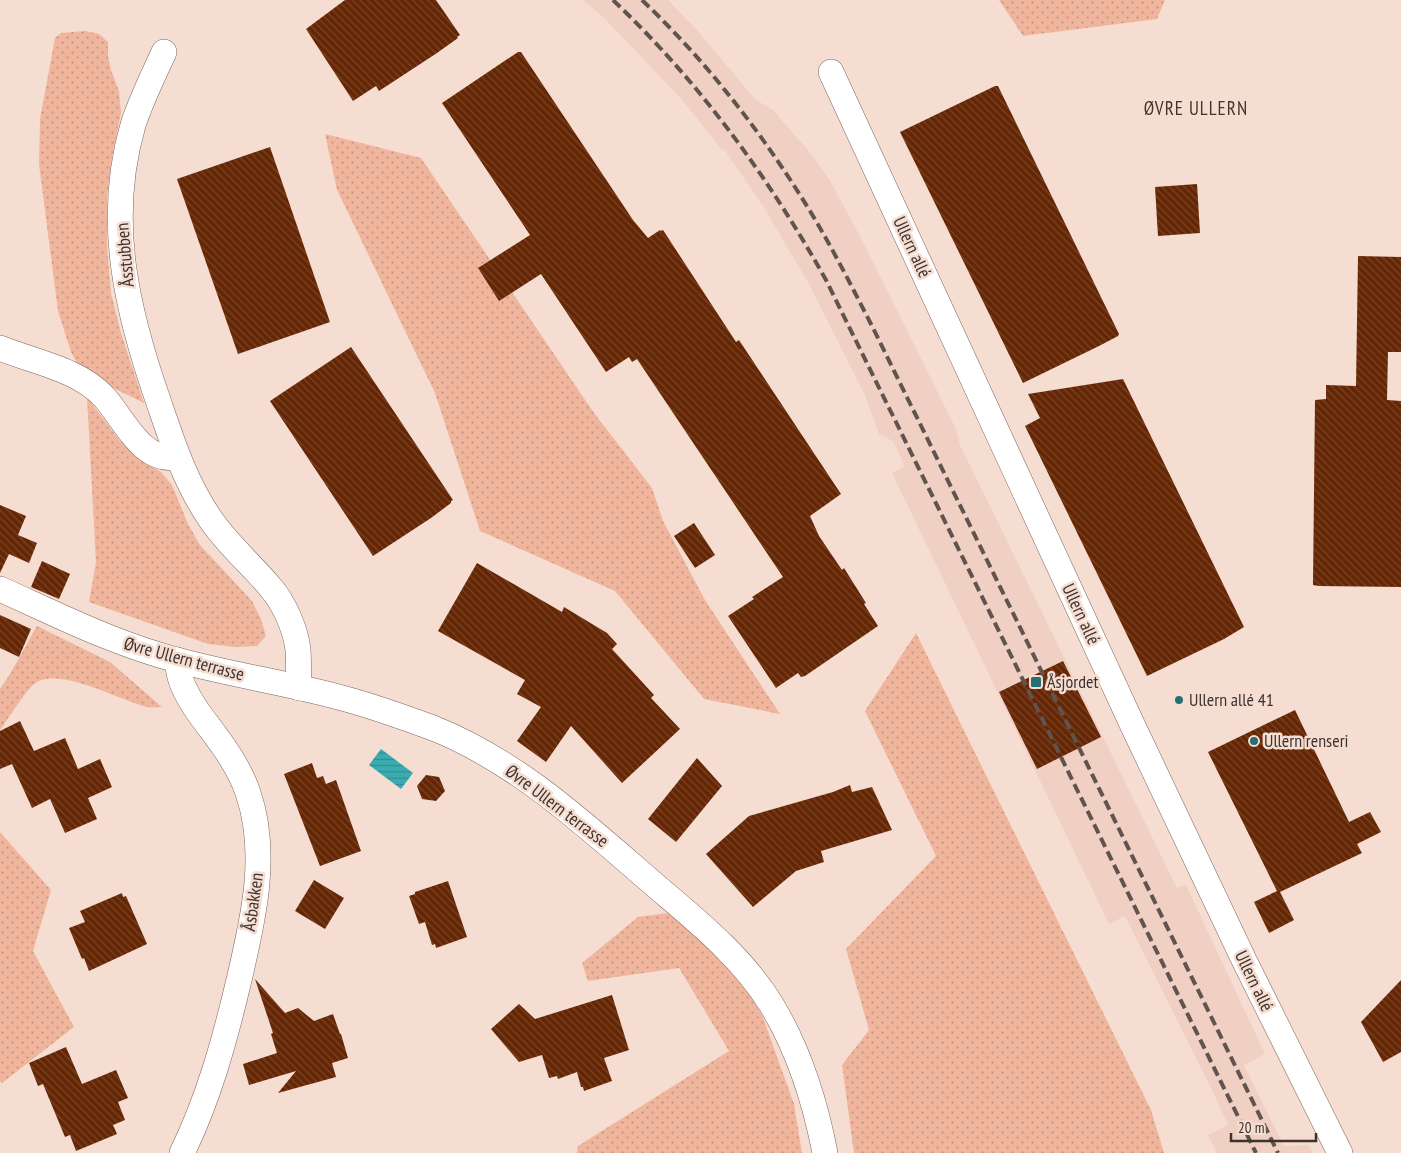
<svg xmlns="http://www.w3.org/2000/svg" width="1401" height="1153" font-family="'PT Sans Narrow',sans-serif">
<defs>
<pattern id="grass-dots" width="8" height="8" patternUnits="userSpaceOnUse" patternTransform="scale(1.25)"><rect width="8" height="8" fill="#f0b69d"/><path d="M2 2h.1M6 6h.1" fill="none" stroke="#c49580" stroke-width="1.8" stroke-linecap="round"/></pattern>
<pattern id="water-rules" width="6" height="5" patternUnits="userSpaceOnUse" patternTransform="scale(1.25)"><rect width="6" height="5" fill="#3aacb1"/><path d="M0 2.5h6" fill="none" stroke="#328d90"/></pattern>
<pattern id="building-back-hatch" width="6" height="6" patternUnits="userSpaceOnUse" patternTransform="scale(1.25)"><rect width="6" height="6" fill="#652604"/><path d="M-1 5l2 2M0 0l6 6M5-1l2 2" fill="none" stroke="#78452a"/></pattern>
</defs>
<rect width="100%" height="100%" fill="#f6ddd2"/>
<path fill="#f0d0c2" d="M 583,0 L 668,0 L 696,29 L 756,100 L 773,110 L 807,149 L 829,179 L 861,238 L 956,429 L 960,445 L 1177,888 L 1186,885 L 1265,1054 L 1244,1065 L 1284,1146 L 1309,1145 L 1313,1153 L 1217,1153 L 1208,1135 L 1228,1125 L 1211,1088 L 1125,916 L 1109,924 L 892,473 L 905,466 L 893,441 L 879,434 L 865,395 L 809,284 L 763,206 L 724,149 L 722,150 L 684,102 L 635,50 L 602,16 Z"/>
<g fill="url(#grass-dots)">
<path d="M 999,0 L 1165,0 L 1157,19 L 1023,36 Z"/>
<path d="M 85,31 L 99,34 L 108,42 L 108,56 L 111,70 L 119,91 L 121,113 L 112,157 L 107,196 L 107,247 L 111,293 L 121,333 L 144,403 L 85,374 L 78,365 L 71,352 L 58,311 L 39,164 L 40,119 L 55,38 L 61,33 Z"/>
<path d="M 325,134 L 421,158 L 594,413 L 652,488 L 663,521 L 705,600 L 780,714 L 704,699 L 615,591 L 480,531 L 435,393 L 337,190 Z"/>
<path d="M 87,397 L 119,440 L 140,458 L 161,472 L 172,485 L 188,524 L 200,545 L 252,601 L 261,619 L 266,636 L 257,646 L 235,647 L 208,644 L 89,602 L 96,562 Z"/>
<path d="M 37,626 L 110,662 L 162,707 C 158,707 152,708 147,707 C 121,701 58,665 34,684 C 25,692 8,719 0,730 L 0,689 L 10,674 Z"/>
<path d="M 916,633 L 1151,1110 L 1164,1153 L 854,1153 L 842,1065 L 869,1030 L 846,949 L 936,856 L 865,711 Z"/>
<path d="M 0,832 L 51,890 L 33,951 L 74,1027 L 2,1083 L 0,1081 Z"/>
<path d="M 668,913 L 723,953 L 762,1015 L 794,1104 L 802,1153 L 577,1153 L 578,1146 L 729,1051 L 679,968 L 588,981 L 582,963 L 638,917 Z"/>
</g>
<path fill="url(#water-rules)" d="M 381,749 L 413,773 L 401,789 L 369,765 Z"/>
<g fill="url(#building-back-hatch)">
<path d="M 345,0 L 436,0 L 460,35 L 457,37 L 458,38 L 437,53 L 379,91 L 376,86 L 353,101 L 306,29 Z"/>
<path d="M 518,52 L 521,52 L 633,220 L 648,238 L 660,230 L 661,231 L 663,230 L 736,342 L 739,340 L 841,494 L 810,516 L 819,536 L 842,570 L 844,568 L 866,603 L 864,604 L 878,626 L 805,676 L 801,677 L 798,673 L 776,688 L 728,616 L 754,599 L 752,597 L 783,577 L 637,359 L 632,362 L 629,357 L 606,372 L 541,274 L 499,301 L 478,268 L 530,235 L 442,103 Z"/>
<path d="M 995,86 L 998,86 L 1119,334 L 1118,336 L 1099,346 L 1023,383 L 900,132 Z"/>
<path d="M 270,147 L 330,322 L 238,354 L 177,179 Z"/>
<path d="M 1197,184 L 1200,233 L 1158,236 L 1155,187 Z"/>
<path d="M 1358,256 L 1401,257 L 1401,352 L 1388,352 L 1387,400 L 1401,401 L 1401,587 L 1319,586 L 1313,585 L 1315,400 L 1326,399 L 1326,385 L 1356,386 Z"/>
<path d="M 351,347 L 453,500 L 451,501 L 451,503 L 431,518 L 373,556 L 270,401 Z"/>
<path d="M 1123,379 L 1244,627 L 1224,639 L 1147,676 L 1025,426 L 1040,418 L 1028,394 Z"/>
<path d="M 0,505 L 26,516 L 18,535 L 37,543 L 29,563 L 9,554 L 0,573 Z"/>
<path d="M 694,523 L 715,555 L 695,568 L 674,536 Z"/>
<path d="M 42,561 L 70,574 L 59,599 L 31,587 Z"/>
<path d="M 477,563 L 562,612 L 564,607 L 607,633 L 617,644 L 612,649 L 654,695 L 651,698 L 680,729 L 622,783 L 571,726 L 546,762 L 517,741 L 541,707 L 517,694 L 525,680 L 438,631 Z"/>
<path d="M 0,615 L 31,629 L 19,657 L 0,648 Z"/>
<path d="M 1063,661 L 1101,737 L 1037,769 L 999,692 Z"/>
<path d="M 1295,710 L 1349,822 L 1370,812 L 1381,832 L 1357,844 L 1362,853 L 1280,892 L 1294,920 L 1269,933 L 1254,902 L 1277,891 L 1208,752 Z"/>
<path d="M 20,721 L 34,751 L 65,738 L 78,769 L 100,759 L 112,787 L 88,798 L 97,819 L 65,833 L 50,799 L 32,808 L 12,764 L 0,769 L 0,731 Z"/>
<path d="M 697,758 L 722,786 L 676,842 L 648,819 Z"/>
<path d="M 312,763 L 317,778 L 323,776 L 326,784 L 336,780 L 361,851 L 320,866 L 284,774 Z"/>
<path d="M 426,775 L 439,777 L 445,791 L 436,801 L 422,799 L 417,786 Z"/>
<path d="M 850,785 L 852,792 L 872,787 L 892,830 L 821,851 L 824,862 L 796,871 L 753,907 L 706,854 L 749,816 L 833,792 Z"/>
<path d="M 314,880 L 344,898 L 325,929 L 295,911 Z"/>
<path d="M 448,881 L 467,937 L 436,948 L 435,944 L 432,945 L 425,922 L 419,924 L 409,896 L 415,894 L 415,892 Z"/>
<path d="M 122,893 L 123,897 L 126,896 L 147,944 L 89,971 L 84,958 L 82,959 L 69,928 L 85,922 L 80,911 Z"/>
<path d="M 255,979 L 285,1013 L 298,1008 L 314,1021 L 333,1014 L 340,1034 L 341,1034 L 348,1058 L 332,1063 L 336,1077 L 278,1093 L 296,1071 L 249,1085 L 243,1064 L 277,1053 L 271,1034 L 273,1033 Z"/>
<path d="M 1401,980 L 1401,1052 L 1383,1062 L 1361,1022 Z"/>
<path d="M 612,995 L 629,1050 L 604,1058 L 612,1081 L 584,1091 L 583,1087 L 581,1087 L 577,1072 L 558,1079 L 557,1076 L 549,1078 L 542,1055 L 519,1062 L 491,1029 L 519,1004 L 535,1019 Z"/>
<path d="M 66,1047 L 82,1084 L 116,1070 L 128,1098 L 118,1102 L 125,1120 L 113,1125 L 117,1134 L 76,1151 L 70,1135 L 65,1137 L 43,1084 L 38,1086 L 29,1063 Z"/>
</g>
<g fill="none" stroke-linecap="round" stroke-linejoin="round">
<g stroke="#7c665d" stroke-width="26">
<g id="minor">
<path d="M 164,52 C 153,76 141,100 133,125 C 105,221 127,312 159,403 C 173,444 186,484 211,520 C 228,545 252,565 271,588 C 284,603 296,630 298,650 C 299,662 298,675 299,688"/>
<path d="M 831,72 L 1132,724 L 1244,960 L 1340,1153"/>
<path d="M 0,348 C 34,362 78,369 104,397 C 124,419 142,464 178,457"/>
<path d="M 0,589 C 58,615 115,644 177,660 C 232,675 288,683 342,698 C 373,706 403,717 433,728 C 516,761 582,822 649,880 C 693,918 740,954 771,1004 C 799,1050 815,1101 825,1153"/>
<path d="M 177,660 C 178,668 179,676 182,683 C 188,699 199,714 210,728 C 225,748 240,769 248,793 C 269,854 253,920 239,980 C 225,1039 209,1098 182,1153"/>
</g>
</g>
<use href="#minor" stroke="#fff" stroke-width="25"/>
<g stroke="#61544f" stroke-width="4" stroke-dasharray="10 5" stroke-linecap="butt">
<path d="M 613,0 C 699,82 768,176 826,280 L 1256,1153"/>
<path d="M 642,0 C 707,62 763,134 810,211 C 833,249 853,289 873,328 L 1278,1153"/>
</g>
</g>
<g fill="#257073" stroke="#f6ddd2" stroke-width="2">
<rect x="1030" y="676" width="12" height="12" rx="2.5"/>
<circle cx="1179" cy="700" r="5"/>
<circle cx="1254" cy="741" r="5"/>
</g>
<g text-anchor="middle" stroke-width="5" stroke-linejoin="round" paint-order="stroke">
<g font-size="18" fill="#3c332f" stroke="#f6ddd2">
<text transform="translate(912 247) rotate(65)" y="6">Ullern allé</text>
<text transform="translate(125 255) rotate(-95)" y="6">Åsstubben</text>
<text transform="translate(1081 614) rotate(65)" y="6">Ullern allé</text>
<text transform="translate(184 659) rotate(15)" y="6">Øvre Ullern terrasse</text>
<text transform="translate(557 806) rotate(37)" y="6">Øvre Ullern terrasse</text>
<text transform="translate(253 902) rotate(-82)" y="6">Åsbakken</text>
<text transform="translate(1254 981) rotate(64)" y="6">Ullern allé</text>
</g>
<g font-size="18" fill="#3c332f" stroke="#f6ddd2" text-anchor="start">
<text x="1047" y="688">Åsjordet</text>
<text x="1189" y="706">Ullern allé 41</text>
<text x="1264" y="747">Ullern renseri</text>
</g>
<g font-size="19" letter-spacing="1" fill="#45322a" stroke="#f6ddd2">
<text x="1196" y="115">ØVRE ULLERN</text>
</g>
</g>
<path d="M1231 1133v8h85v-8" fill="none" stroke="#3c332f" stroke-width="2.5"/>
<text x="1238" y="1133" font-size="15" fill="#3c332f" stroke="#f6ddd2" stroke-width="4" paint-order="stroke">20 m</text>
</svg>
